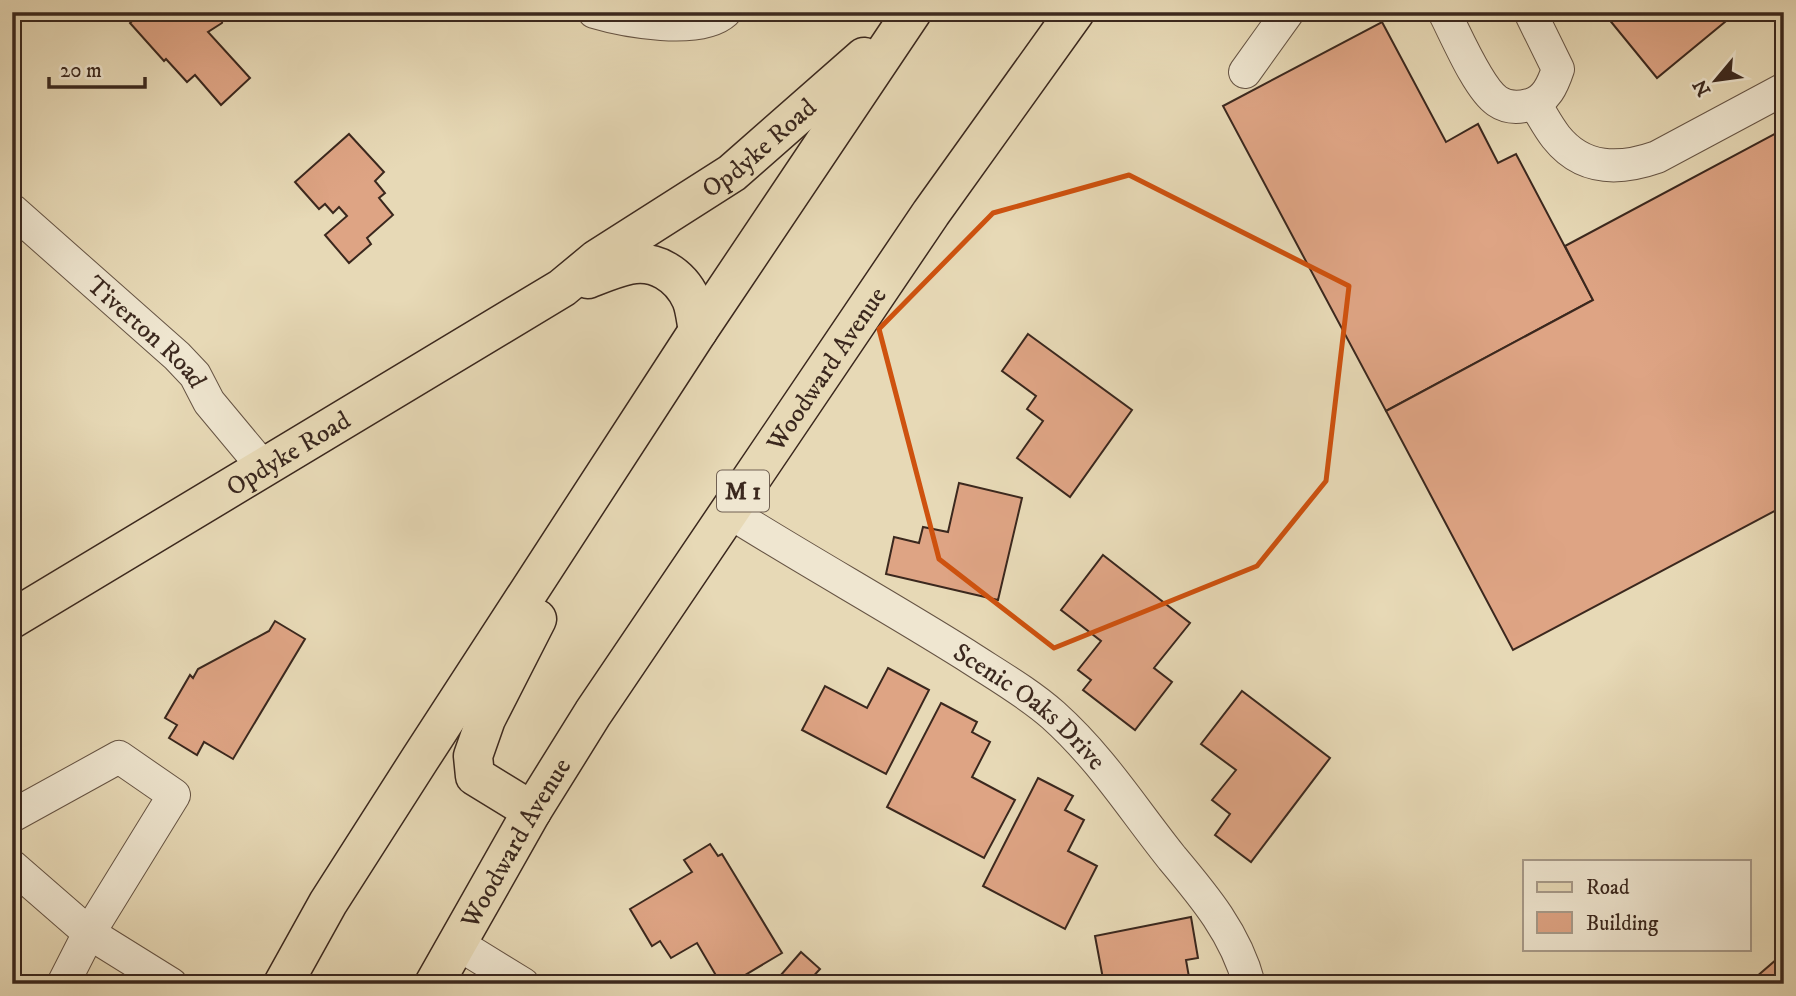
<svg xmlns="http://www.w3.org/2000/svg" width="1796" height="996" font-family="'IM FELL DW Pica',serif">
<rect width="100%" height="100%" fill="#e7d9b6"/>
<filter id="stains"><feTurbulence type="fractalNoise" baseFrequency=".00286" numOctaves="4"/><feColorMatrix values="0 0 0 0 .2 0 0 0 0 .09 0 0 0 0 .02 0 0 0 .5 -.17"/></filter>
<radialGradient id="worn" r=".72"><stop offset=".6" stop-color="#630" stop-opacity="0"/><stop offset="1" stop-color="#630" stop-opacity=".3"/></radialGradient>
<g fill="#dea484" stroke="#3b281e" stroke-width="2">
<path d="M 142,12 L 219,12 L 223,18 L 222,23 L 208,32 L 250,78 L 221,105 L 195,75 L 187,82 L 166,59 L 164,61 L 130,23 Z"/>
<path d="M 1603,12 L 1737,12 L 1657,78 Z"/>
<path d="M 1382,22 L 1446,142 L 1478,124 L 1498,163 L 1516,154 L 1593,300 L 1386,411 L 1223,106 Z"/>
<path d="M 1784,129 L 1784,506 L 1513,650 L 1386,411 L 1593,300 L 1565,246 Z"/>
<path d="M 349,134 L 384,172 L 375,181 L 385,193 L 379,198 L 393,215 L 367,238 L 371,244 L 349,263 L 325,235 L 347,216 L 339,207 L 333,213 L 325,204 L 319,209 L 295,182 Z"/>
<path d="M 1028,334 L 1132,410 L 1070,497 L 1017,458 L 1043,421 L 1027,409 L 1036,396 L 1002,371 Z"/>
<path d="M 959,483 L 1022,498 L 998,600 L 886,574 L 894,537 L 919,543 L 923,527 L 948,532 Z"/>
<path d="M 1103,555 L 1190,623 L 1154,668 L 1172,682 L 1135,730 L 1083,690 L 1091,680 L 1078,670 L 1101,641 L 1061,610 Z"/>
<path d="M 275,621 L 305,639 L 233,759 L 204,742 L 197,755 L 169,738 L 177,725 L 165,718 L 190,675 L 193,678 L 198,669 L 269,631 Z"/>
<path d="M 888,668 L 929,690 L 886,774 L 802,730 L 825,686 L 867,708 Z"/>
<path d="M 1242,691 L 1330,758 L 1251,862 L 1215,835 L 1230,814 L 1212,800 L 1236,770 L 1201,744 Z"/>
<path d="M 941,703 L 977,722 L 972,732 L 990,742 L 972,777 L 1015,800 L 984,858 L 887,807 Z"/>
<path d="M 1038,778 L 1073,796 L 1065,810 L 1084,820 L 1068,851 L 1097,866 L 1065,929 L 983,886 Z"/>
<path d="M 710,844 L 718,856 L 722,854 L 782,953 L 730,984 L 721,984 L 697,943 L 671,958 L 660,941 L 652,946 L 630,909 L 692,872 L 684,860 Z"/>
<path d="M 1191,917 L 1198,958 L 1186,960 L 1189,977 L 1160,984 L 1104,984 L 1095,936 Z"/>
<path d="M 801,952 L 820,969 L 809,981 L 812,984 L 773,984 Z"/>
<path d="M 1784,953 L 1784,984 L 1748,984 Z"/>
</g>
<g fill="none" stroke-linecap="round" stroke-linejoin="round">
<g stroke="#665444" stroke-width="34">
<g id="minor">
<path d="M 594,12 C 624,21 700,35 725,12"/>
<path d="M 1444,12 C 1456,35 1478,88 1497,101 C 1507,108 1518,108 1529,105 C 1546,101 1553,84 1558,69 L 1530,12"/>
<path d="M 1245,72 L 1288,12"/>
<path d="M 1535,104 C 1542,115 1548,127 1556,137 C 1583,171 1620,170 1657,157 L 1784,89"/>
<path id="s1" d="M 12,210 L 177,356 L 195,375 L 209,402 L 264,468"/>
<path id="s2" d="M 729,512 C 807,561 888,606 966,655 C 995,674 1027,692 1053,715 C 1102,759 1132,808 1172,858 C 1204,896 1236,934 1249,984"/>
<path d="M 12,816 L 119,757 L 174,795 L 89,933 L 63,984"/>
<path d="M 12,866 L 89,933 L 171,984"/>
<path d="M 458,944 L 523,984"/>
</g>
</g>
<g stroke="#3b281e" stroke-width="41">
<g id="major">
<path d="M 588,279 C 601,274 615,268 629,265 C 655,259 680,275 691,299 C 695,308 696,321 698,331"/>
<path id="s3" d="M 12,619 L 562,288 L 597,259 L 732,173 L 864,57"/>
<path d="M 532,811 L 475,776 L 473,756 L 486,719 L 537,619"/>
<path d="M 283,984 L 328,903 L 420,759 L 698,331 L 912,12"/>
<path id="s4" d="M 434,984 L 532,811 L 593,713 L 931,213 L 1075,12"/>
</g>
</g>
<use href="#minor" stroke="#efe6d0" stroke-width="32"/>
<use href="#major" stroke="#e7d9b6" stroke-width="38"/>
</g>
<path fill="none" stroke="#ce520f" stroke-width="5" stroke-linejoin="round" d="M 1129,175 L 1349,286 L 1326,481 L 1257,566 L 1054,648 L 939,559 L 879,329 L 993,213 Z"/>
<g text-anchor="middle" stroke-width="6" stroke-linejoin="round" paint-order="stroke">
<rect fill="#efe6d0" stroke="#716153" stroke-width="2" x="717" y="470.5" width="52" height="41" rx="5"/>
<g font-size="24" font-weight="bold" fill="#3b281e">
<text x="743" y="499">M 1</text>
</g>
<g font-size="26" fill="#3b281e" stroke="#efe6d0">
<text dy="9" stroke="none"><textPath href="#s3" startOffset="884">Opdyke Road</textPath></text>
<text dy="9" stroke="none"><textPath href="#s1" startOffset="182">Tiverton Road</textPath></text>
<text dy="9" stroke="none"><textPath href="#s4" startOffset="730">Woodward Avenue</textPath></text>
<text dy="9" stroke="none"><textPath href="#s3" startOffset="322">Opdyke Road</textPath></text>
<text dy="9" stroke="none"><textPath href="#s2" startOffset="359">Scenic Oaks Drive</textPath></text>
<text dy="9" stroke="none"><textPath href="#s4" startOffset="163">Woodward Avenue</textPath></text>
</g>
</g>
<rect width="1796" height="996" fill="none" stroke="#e7d9b6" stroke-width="42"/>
<rect x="14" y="14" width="1768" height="968" fill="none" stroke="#3b281e" stroke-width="3.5"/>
<rect x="21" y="21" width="1754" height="954" fill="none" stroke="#3b281e" stroke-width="2"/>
<rect x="1523" y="860" width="228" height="91" fill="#efe6d0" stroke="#a79a89" stroke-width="2"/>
<rect x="1537" y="882" width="35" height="10" fill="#e7d9b6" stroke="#a79a89" stroke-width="2"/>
<text x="1586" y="894" font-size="21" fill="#3b281e">Road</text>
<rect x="1537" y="912" width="35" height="21" fill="#dea484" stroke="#a79a89" stroke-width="2"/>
<text x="1586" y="930" font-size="21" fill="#3b281e">Building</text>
<g transform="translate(1716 80) rotate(241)" stroke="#efe6d0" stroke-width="5" paint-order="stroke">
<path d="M0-5L12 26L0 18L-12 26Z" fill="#3b281e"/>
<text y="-10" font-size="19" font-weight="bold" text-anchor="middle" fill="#3b281e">N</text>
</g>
<path d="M49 77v10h96v-10" fill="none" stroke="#3b281e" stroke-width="3.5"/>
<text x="60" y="77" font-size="21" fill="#3b281e" stroke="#efe6d0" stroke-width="5" paint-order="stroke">20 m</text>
<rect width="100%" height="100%" filter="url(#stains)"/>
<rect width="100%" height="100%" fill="url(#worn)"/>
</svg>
